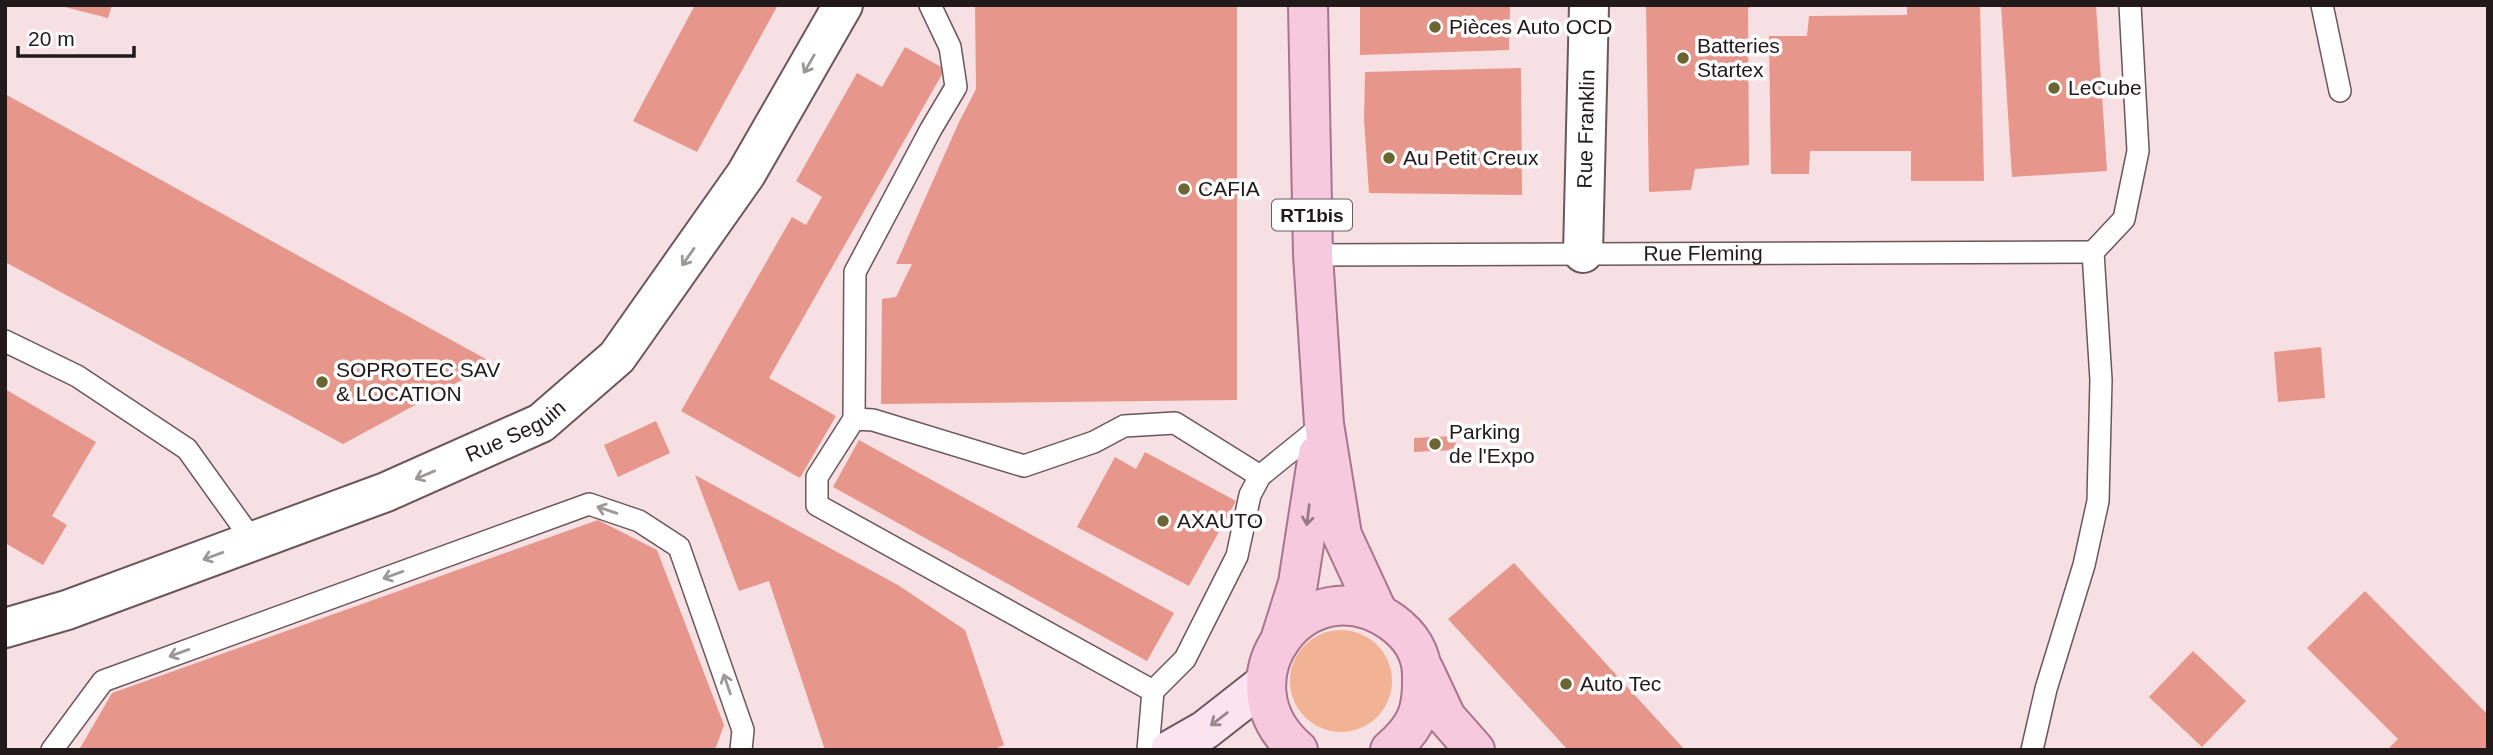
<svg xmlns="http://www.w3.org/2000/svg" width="2493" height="755" font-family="Helvetica,sans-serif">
<rect width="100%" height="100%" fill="#f7e0e3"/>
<circle fill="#f2b394" cx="1341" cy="681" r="51"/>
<g fill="#e6968b">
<path d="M 57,5 L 112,5 L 108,18 Z"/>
<path d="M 695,5 L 778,5 L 697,152 L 633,121 Z"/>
<path d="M 975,5 L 1237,5 L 1237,400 L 881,404 L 882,299 L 896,297 L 912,264 L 896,264 L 959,122 L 976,89 Z"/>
<path d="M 1360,5 L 1510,5 L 1509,50 L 1360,55 Z"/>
<path d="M 1646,5 L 1756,5 L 1748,8 L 1749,165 L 1695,169 L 1691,190 L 1649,192 Z"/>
<path d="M 1907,5 L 1980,5 L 1984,181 L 1911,181 L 1911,151 L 1810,151 L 1809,174 L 1771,174 L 1769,36 L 1807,36 L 1809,16 L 1907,15 Z"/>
<path d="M 2001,5 L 2096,5 L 2107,171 L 2012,177 Z"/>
<path d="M 905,47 L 945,69 L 769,378 L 836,416 L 800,478 L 681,411 L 792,217 L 806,225 L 822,197 L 796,181 L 857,73 L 882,87 Z"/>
<path d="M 1521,68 L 1522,195 L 1369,193 L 1364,119 L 1365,72 Z"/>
<path d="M 5,94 L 493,363 L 343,444 L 5,262 Z"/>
<path d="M 2321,347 L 2325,398 L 2278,402 L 2274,352 Z"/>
<path d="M 5,389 L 96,442 L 52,516 L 67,525 L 43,565 L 5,543 Z"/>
<path d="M 656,421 L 670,453 L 618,477 L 604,445 Z"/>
<path d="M 1455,436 L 1456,450 L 1414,452 L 1414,438 Z"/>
<path d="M 859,440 L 1174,613 L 1147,661 L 833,487 Z"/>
<path d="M 1145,452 L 1236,501 L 1189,586 L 1077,527 L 1115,457 L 1136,469 Z"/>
<path d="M 695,475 L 898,585 L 965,630 L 1004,745 L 992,750 L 825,750 L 769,581 L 739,591 Z"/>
<path d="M 598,520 L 657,550 L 724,725 L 715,750 L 79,750 L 112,693 Z"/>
<path d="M 1514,563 L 1685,750 L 1568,750 L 1448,619 Z"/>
<path d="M 2365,591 L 2488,715 L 2488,750 L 2387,750 L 2398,739 L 2307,648 Z"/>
<path d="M 2193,651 L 2246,701 L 2202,747 L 2149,697 Z"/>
</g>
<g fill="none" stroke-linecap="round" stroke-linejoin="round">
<g stroke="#6b575a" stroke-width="24">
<g id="lane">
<path d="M 2322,5 L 2340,91"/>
<path id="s1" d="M 1313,255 L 2093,252"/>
<path d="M 5,341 L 77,376 L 187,449 L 253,541"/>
<path d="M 854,419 L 855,272 L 931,129 L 956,87 L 950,47 L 930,5"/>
<path d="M 1153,691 L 817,505 L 817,477 L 854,419 L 873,420 L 1024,466 L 1094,442 L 1124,426 L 1175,423 L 1260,476"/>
<path d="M 52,750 L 103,681 L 589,504 L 639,521 L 679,547 L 743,730 L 741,750"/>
<path d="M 1148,750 L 1153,691 L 1185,659 L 1237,556 L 1250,495 L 1260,476 L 1324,424"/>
<path d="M 2032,750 L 2046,689 L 2084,565 L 2098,501 L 2101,380 L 2093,252 L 2124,219 L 2138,151 L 2130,5"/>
</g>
</g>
<g stroke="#6b575a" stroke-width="42">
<g id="street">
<path id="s2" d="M 1583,253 L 1589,5"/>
<path id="s3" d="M 5,628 L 67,610 L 386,492 L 541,423 L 617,357 L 746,174 L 843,5"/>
</g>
</g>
<g stroke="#6b575a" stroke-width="42">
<path id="secondary" d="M 1170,750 L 1205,730 L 1265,683"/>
</g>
<g stroke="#a9748c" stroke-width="42">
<g id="primary">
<path d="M 1308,5 L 1313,255 L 1324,424 L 1342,535 L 1378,613"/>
<path d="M 1281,637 L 1298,583 L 1318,454"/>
<path d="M 1424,670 L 1446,717 L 1475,750"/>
<path d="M 1298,750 C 1217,681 1306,562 1392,622 C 1410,635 1422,653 1422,675 C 1423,710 1417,727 1390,750"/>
</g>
</g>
<use href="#lane" stroke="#fff" stroke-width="21"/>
<use href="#street" stroke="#fff" stroke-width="38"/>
<use href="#secondary" stroke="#fbe4ef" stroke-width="38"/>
<use href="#primary" stroke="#f7c9df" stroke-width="38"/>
</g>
<defs><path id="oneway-shaft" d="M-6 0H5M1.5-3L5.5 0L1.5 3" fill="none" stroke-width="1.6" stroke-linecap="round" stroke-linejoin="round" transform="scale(1.75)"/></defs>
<g stroke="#9b9898">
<use href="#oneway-shaft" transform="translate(809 64) rotate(120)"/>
<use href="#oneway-shaft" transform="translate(688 257) rotate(125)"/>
<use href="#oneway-shaft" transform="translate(425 475) rotate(157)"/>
<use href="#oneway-shaft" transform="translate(607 510) rotate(-161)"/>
<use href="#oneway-shaft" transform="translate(213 556) rotate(160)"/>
<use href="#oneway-shaft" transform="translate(393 575) rotate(160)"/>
<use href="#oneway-shaft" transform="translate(179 653) rotate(160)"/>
<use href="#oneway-shaft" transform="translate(727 684) rotate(-109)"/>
</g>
<use stroke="#977a86" href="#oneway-shaft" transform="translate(1308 515) rotate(97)"/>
<use stroke="#99898f" href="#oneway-shaft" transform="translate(1219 719) rotate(142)"/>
<g fill="#6a6531" stroke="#fff" stroke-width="2.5">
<circle cx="1435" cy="27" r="7"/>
<circle cx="1683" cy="58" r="7"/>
<circle cx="2054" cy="88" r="7"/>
<circle cx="1389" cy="158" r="7"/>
<circle cx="1184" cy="189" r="7"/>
<circle cx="322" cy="382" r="7"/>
<circle cx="1435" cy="444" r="7"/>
<circle cx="1163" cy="521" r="7"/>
<circle cx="1566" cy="684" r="7"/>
</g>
<g text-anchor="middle" stroke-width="7" stroke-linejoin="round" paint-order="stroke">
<rect fill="#fff" stroke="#645e5f" stroke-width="2" x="1272" y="199.5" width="80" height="31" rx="5"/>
<g font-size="19" font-weight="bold" fill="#21191a">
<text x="1312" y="222">RT1bis</text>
</g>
<g font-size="21" fill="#21191a" stroke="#fff" text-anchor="start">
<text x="1449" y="34">Pièces Auto OCD</text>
<text x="1697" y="53">Batteries<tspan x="1697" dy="24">Startex</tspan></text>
<text x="2068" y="95">LeCube</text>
<text x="1403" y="165">Au Petit Creux</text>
<text x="1198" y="196">CAFIA</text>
<text x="336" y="377">SOPROTEC SAV<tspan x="336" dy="24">&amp; LOCATION</tspan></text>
<text x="1449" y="439">Parking<tspan x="1449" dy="24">de l'Expo</tspan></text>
<text x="1177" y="528">AXAUTO</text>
<text x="1580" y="691">Auto Tec</text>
</g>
<g font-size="21" fill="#21191a" stroke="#fff">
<text dy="7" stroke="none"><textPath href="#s2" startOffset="124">Rue Franklin</textPath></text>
<text dy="7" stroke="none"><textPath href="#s1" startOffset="390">Rue Fleming</textPath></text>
<text dy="7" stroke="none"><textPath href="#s3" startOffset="548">Rue Seguin</textPath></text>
</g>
</g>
<rect width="2493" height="755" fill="none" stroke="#21191a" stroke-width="14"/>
<path d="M18 46v10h116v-10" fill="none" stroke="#21191a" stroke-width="3.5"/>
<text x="28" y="46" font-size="21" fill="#21191a" stroke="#ffffff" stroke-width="5" paint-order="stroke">20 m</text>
</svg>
